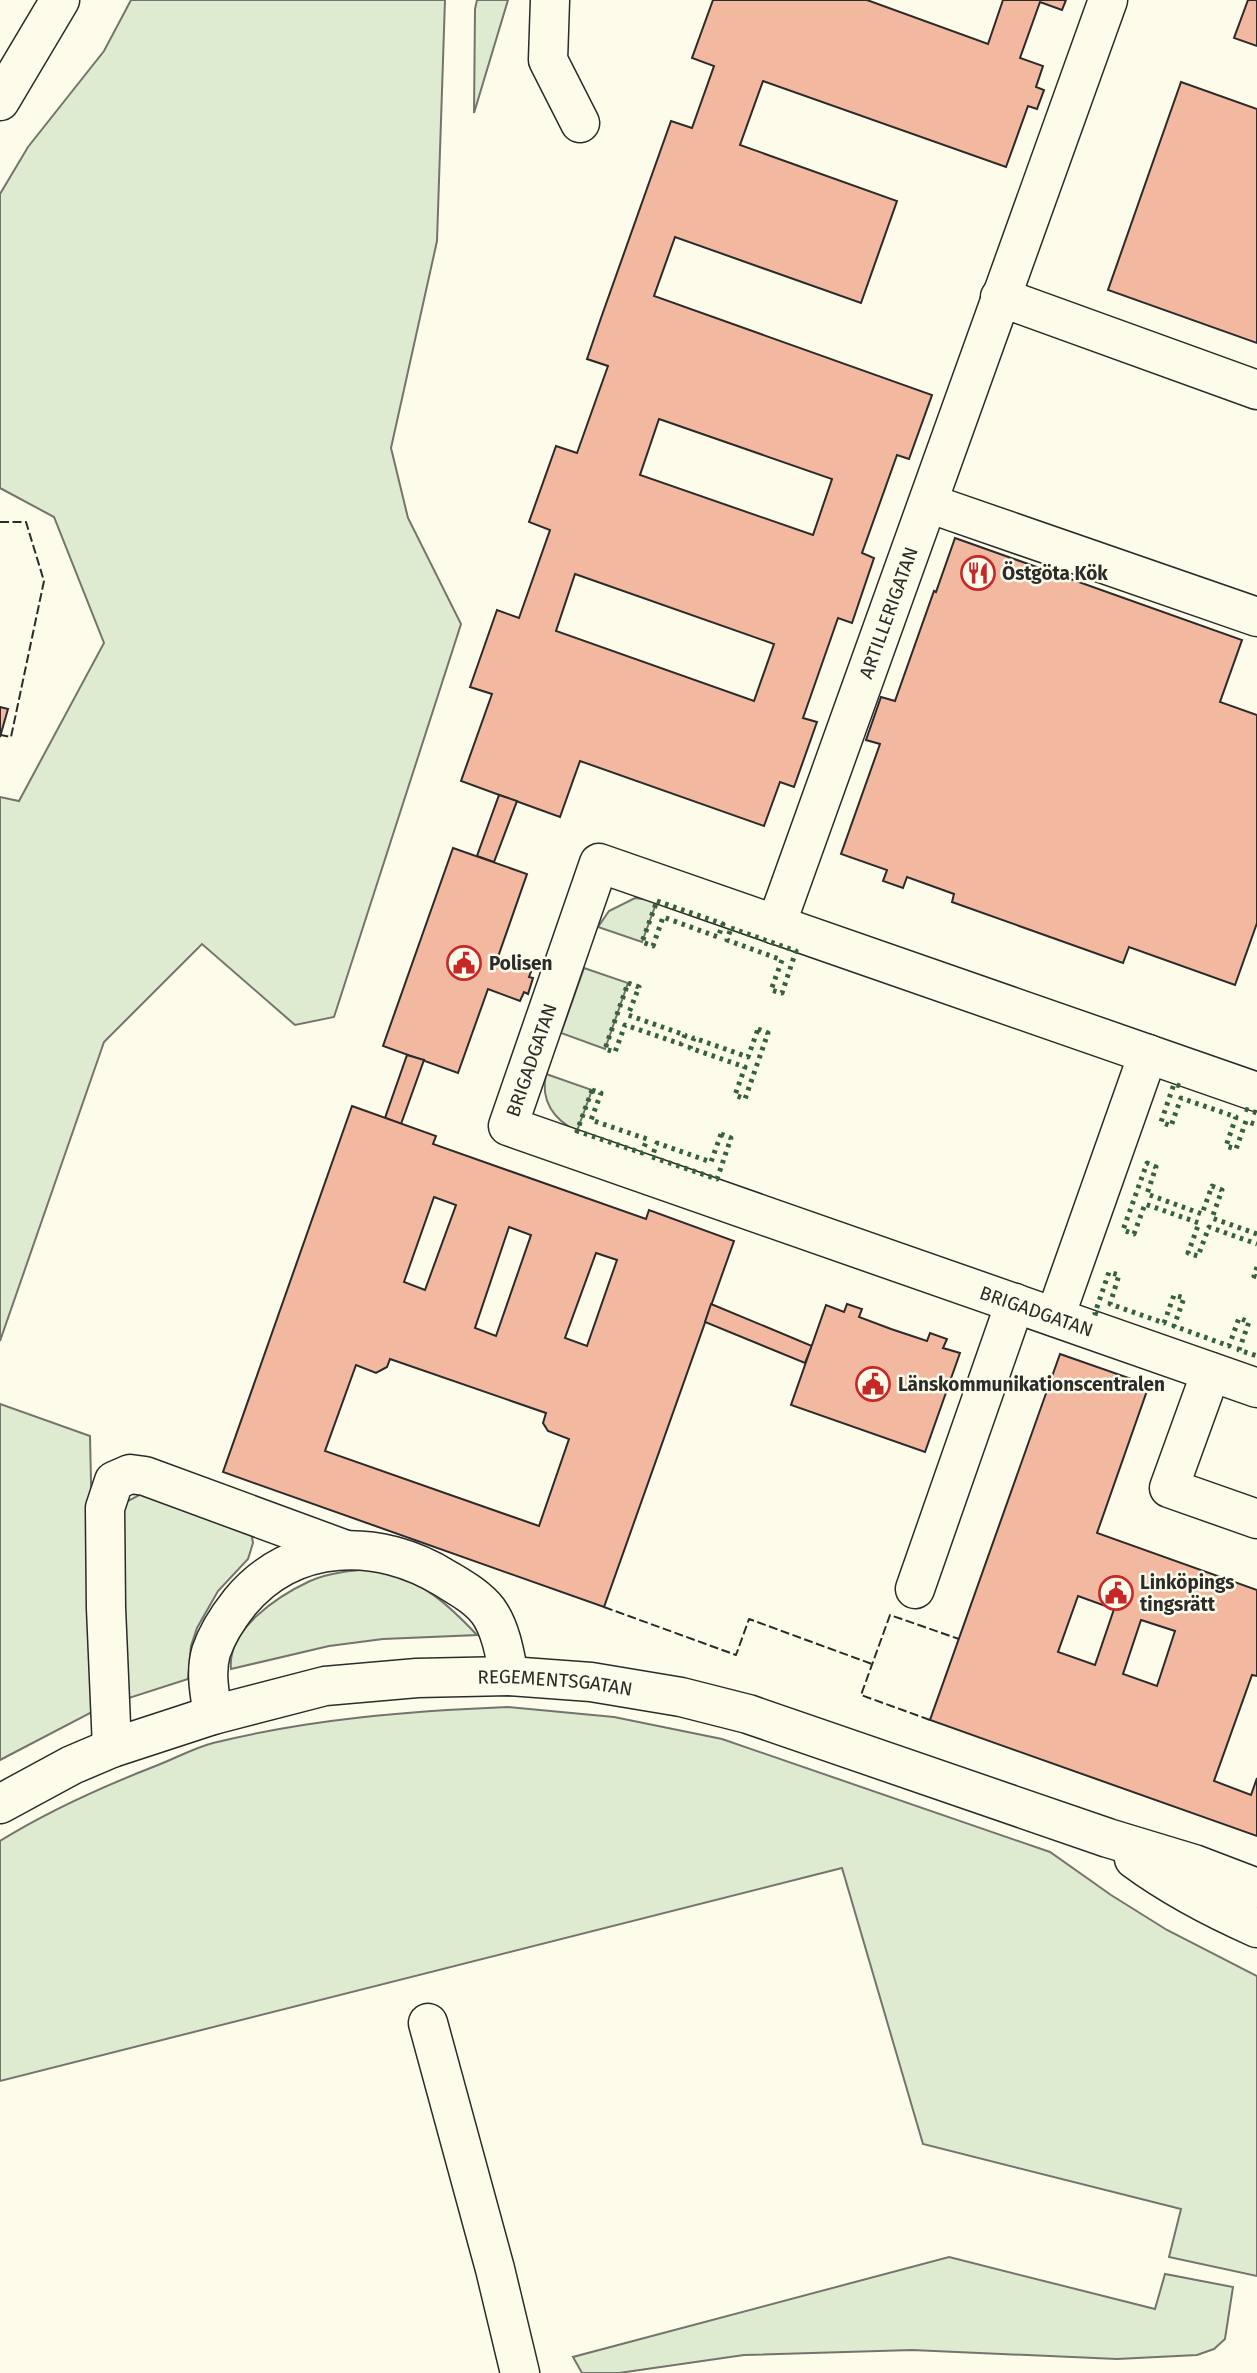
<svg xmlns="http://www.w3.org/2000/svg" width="1257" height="2373" font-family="'Fira Sans',sans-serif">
<rect width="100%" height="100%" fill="#fdfbea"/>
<g fill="#deebd1" stroke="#74746e" stroke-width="2">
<path d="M 131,0 L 445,0 L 437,241 L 391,448 L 408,518 L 461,624 L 334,1017 L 295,1025 L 202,944 L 104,1042 L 0,1341 L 0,797 L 19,801 L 104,643 L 54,517 L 0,488 L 0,194 L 28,147 L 104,51 Z"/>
<path d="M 477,0 L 508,0 L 474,113 L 475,9 Z"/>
<path d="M 635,898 L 657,901 L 642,942 L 598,927 L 609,911 Z"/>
<path d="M 584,968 L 628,983 L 605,1049 L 561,1033 Z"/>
<path d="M 546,1074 L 592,1090 L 577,1131 C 554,1120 540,1101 546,1074 Z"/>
<path d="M 0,1404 L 90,1436 L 96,1710 L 0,1760 Z"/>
<path d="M 141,1494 L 251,1531 L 253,1543 L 248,1559 L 218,1591 L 197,1628 L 191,1646 L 188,1679 L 126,1699 L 120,1510 L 126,1502 Z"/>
<path d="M 384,1568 C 427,1587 445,1601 477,1635 L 383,1639 L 329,1646 L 231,1669 C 227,1629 278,1596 310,1581 C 332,1571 360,1570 384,1568 Z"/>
<path d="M 508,1707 L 614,1717 L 722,1739 L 1050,1852 L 1111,1895 L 1167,1930 L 1257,1976 L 1257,2276 L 1169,2257 L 1181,2209 L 923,2144 L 842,1868 L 0,2081 L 0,1841 C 50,1810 104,1786 158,1765 C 176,1758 194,1748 213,1743 C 310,1719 409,1711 508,1707 Z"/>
<path d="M 949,2257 L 1155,2309 L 1165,2274 L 1233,2287 L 1225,2339 L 1214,2349 L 1197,2355 L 1117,2359 L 912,2350 L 744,2355 L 619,2373 L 582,2373 L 573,2357 Z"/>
</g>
<g fill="#f2b8a0" stroke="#2b2b2b" stroke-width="2" fill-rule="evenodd">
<path d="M 713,0 L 867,0 L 988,44 L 1003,0 L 1066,0 L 1062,10 L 1040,2 L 1020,58 L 1043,66 L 1036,87 L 1044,90 L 1037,109 L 1028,106 L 1006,167 L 763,81 L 740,145 L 897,201 L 861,303 L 675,237 L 654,296 L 932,395 L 909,459 L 897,455 L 862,553 L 874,558 L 852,623 L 838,618 L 803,718 L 817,722 L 794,787 L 780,782 L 764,826 L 580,761 L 560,817 L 461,781 L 492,694 L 470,687 L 497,610 L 519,618 L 550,530 L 529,522 L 556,446 L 577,453 L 608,366 L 587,359 L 601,318 L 671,121 L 692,128 L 714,66 L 692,58 ZM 659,419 L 832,479 L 813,535 L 640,475 ZM 575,574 L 774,644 L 754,701 L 556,631 Z"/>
<path d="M 1248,0 L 1257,0 L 1257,46 L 1234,38 Z"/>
<path d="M 1181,82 L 1257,109 L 1257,343 L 1108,290 Z"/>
<path d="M 955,538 L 1242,640 L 1220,702 L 1257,715 L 1257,923 L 1235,985 L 1129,947 L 1123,963 L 952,902 L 954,894 L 907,877 L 903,888 L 883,881 L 887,870 L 841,854 L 880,744 L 866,740 L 881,697 L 895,701 L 934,591 L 936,592 Z"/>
<path d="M 0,707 L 8,709 L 0,737 Z"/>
<path d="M 499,795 L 517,801 L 494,862 L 477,856 Z"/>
<path d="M 453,848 L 527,874 L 498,957 L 532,969 L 529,977 L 533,978 L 528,994 L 524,992 L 520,1001 L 488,989 L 458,1073 L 383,1046 Z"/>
<path d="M 407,1055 L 424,1060 L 401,1124 L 385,1118 Z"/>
<path d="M 352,1106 L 436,1136 L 433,1144 L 646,1219 L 649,1210 L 734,1241 L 604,1607 L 223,1472 ZM 434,1197 L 456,1205 L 425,1290 L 404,1282 ZM 509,1227 L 531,1235 L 496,1336 L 475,1328 ZM 596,1253 L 617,1260 L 587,1346 L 565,1338 ZM 390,1359 L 546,1413 L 543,1423 L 548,1431 L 569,1439 L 539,1526 L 325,1451 L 356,1365 L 376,1373 L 387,1367 Z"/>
<path d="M 711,1304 L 812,1346 L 805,1363 L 705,1322 Z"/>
<path d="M 847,1304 L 862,1309 L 859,1317 L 891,1329 L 927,1341 L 930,1333 L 947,1339 L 943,1348 L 960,1353 L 925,1452 L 791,1405 L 826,1305 L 844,1312 Z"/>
<path d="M 1060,1354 L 1149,1385 L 1097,1533 L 1257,1590 L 1257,1676 L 1252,1675 L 1214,1781 L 1251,1795 L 1257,1778 L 1257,1836 L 930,1720 ZM 1078,1596 L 1114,1609 L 1095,1665 L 1058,1652 ZM 1141,1620 L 1175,1631 L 1157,1686 L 1123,1674 Z"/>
</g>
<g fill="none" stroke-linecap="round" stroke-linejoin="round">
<g stroke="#2b2b2b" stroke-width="41">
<g id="minor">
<path d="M 550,0 L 548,60 L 580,123"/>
<path d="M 0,101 L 60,0"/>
<path d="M 1000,297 L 1257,390"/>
<path d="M 928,503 L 1257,617"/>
<path id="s1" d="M 776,925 L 1108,0"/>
<path id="s2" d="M 1257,1092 L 599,863 L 508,1126 L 1257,1388"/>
<path d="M 1055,1317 L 1148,1054"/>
<path d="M 1211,1372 L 1169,1488 L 1257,1519"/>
<path d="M 915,1589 L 1015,1303"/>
<path d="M 213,1715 C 210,1695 205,1673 211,1652 C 217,1634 228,1617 240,1602 C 293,1538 379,1537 446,1579 C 461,1588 477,1597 488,1611 C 501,1629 505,1655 509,1676"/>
<path d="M 112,1748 L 106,1608 L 105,1508 L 114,1481 L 130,1474 L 145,1476 L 346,1550"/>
<path id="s3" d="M 0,1804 L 72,1765 L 112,1748 L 213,1715 L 325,1686 L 417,1678 L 509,1676 L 591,1682 L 681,1697 L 748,1714 L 1108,1838 L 1194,1864 L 1257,1888"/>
<path d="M 1134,1859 C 1172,1887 1214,1909 1257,1928"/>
<path d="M 428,2023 L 495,2269 L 520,2373"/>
</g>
</g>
<use href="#minor" stroke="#fdfbea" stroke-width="38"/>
<g stroke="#34623c" stroke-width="5" stroke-dasharray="3.5 5" stroke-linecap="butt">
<path d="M 657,901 L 723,924 L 718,937 L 663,917 L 653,946 L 642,942 Z"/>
<path d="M 731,928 L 796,951 L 782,993 L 771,990 L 782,960 L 727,940 Z"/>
<path d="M 628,983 L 639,987 L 628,1015 L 685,1035 L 681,1044 L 625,1025 L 615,1052 L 605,1049 Z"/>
<path d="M 758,1029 L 768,1033 L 745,1099 L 735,1095 L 745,1067 L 690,1048 L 694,1038 L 748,1057 Z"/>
<path d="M 1180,1086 L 1174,1084 L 1161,1122 L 1171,1126 L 1181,1098 L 1236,1117 L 1226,1146 L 1236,1149 L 1246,1121 L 1257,1125"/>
<path d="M 592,1090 L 601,1093 L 591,1120 L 647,1139 L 642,1153 L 577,1131 Z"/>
<path d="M 1245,1109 L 1257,1113"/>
<path d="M 721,1134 L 731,1138 L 717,1179 L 652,1157 L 657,1143 L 711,1162 Z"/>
<path d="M 1257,1234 L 1212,1218 L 1222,1190 L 1212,1186 L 1202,1214 L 1147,1194 L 1156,1167 L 1147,1163 L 1123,1230 L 1134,1234 L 1145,1204 L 1199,1223 L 1188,1253 L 1198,1256 L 1209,1227 L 1257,1244"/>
<path d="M 1257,1267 L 1254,1276 L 1257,1277"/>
<path d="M 1098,1314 L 1095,1313 L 1109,1272 L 1119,1275 L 1110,1304 L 1164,1323 L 1174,1295 L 1184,1298 L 1174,1326 L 1229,1346 L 1239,1318 L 1249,1322 L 1239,1350 L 1257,1356"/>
</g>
<g stroke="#2b2b2b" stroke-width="2" stroke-dasharray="9 3.5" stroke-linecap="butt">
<path d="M 0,522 L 26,522 L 44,581 L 11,737 L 1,735"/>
<path d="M 604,1607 L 736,1655 L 749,1619 L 872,1664"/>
<path d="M 930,1720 L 861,1695 L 890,1615 L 959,1639"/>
</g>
</g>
<defs>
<g id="restaurant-ring" transform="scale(1.75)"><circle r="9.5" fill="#fdfbea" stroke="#c62828" stroke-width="1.5"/><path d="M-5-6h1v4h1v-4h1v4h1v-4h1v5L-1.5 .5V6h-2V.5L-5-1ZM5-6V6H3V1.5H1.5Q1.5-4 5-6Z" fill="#c62828"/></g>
<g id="civic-ring" transform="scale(1.75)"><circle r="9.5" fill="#fdfbea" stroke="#c62828" stroke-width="1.5"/><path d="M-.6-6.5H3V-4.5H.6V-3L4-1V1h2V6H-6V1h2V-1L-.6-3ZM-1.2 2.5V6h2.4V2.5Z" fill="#c62828"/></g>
</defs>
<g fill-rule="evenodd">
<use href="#restaurant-ring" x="978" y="573"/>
<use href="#civic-ring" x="464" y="963"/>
<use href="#civic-ring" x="873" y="1384"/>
<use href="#civic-ring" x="1116" y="1593"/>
</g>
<g text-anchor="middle" stroke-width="5" stroke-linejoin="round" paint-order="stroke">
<g font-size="19" font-weight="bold" fill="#2b2b2b" stroke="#fdfbea" text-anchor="start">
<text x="1002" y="580">Östgöta Kök</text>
<text x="489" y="970">Polisen</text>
<text x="898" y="1391">Länskommunikationscentralen</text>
<text x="1140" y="1589">Linköpings<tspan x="1140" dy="22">tingsrätt</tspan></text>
</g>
<g font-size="19" fill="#2b2b2b" stroke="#fdfbea">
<text dy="7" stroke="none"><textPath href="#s1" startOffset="332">ARTILLERIGATAN</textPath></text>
<text transform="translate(531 1060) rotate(-71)" y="7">BRIGADGATAN</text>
<text dy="7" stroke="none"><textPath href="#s2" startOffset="1535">BRIGADGATAN</textPath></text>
<text dy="7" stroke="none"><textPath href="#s3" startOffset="578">REGEMENTSGATAN</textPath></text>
</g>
</g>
</svg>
